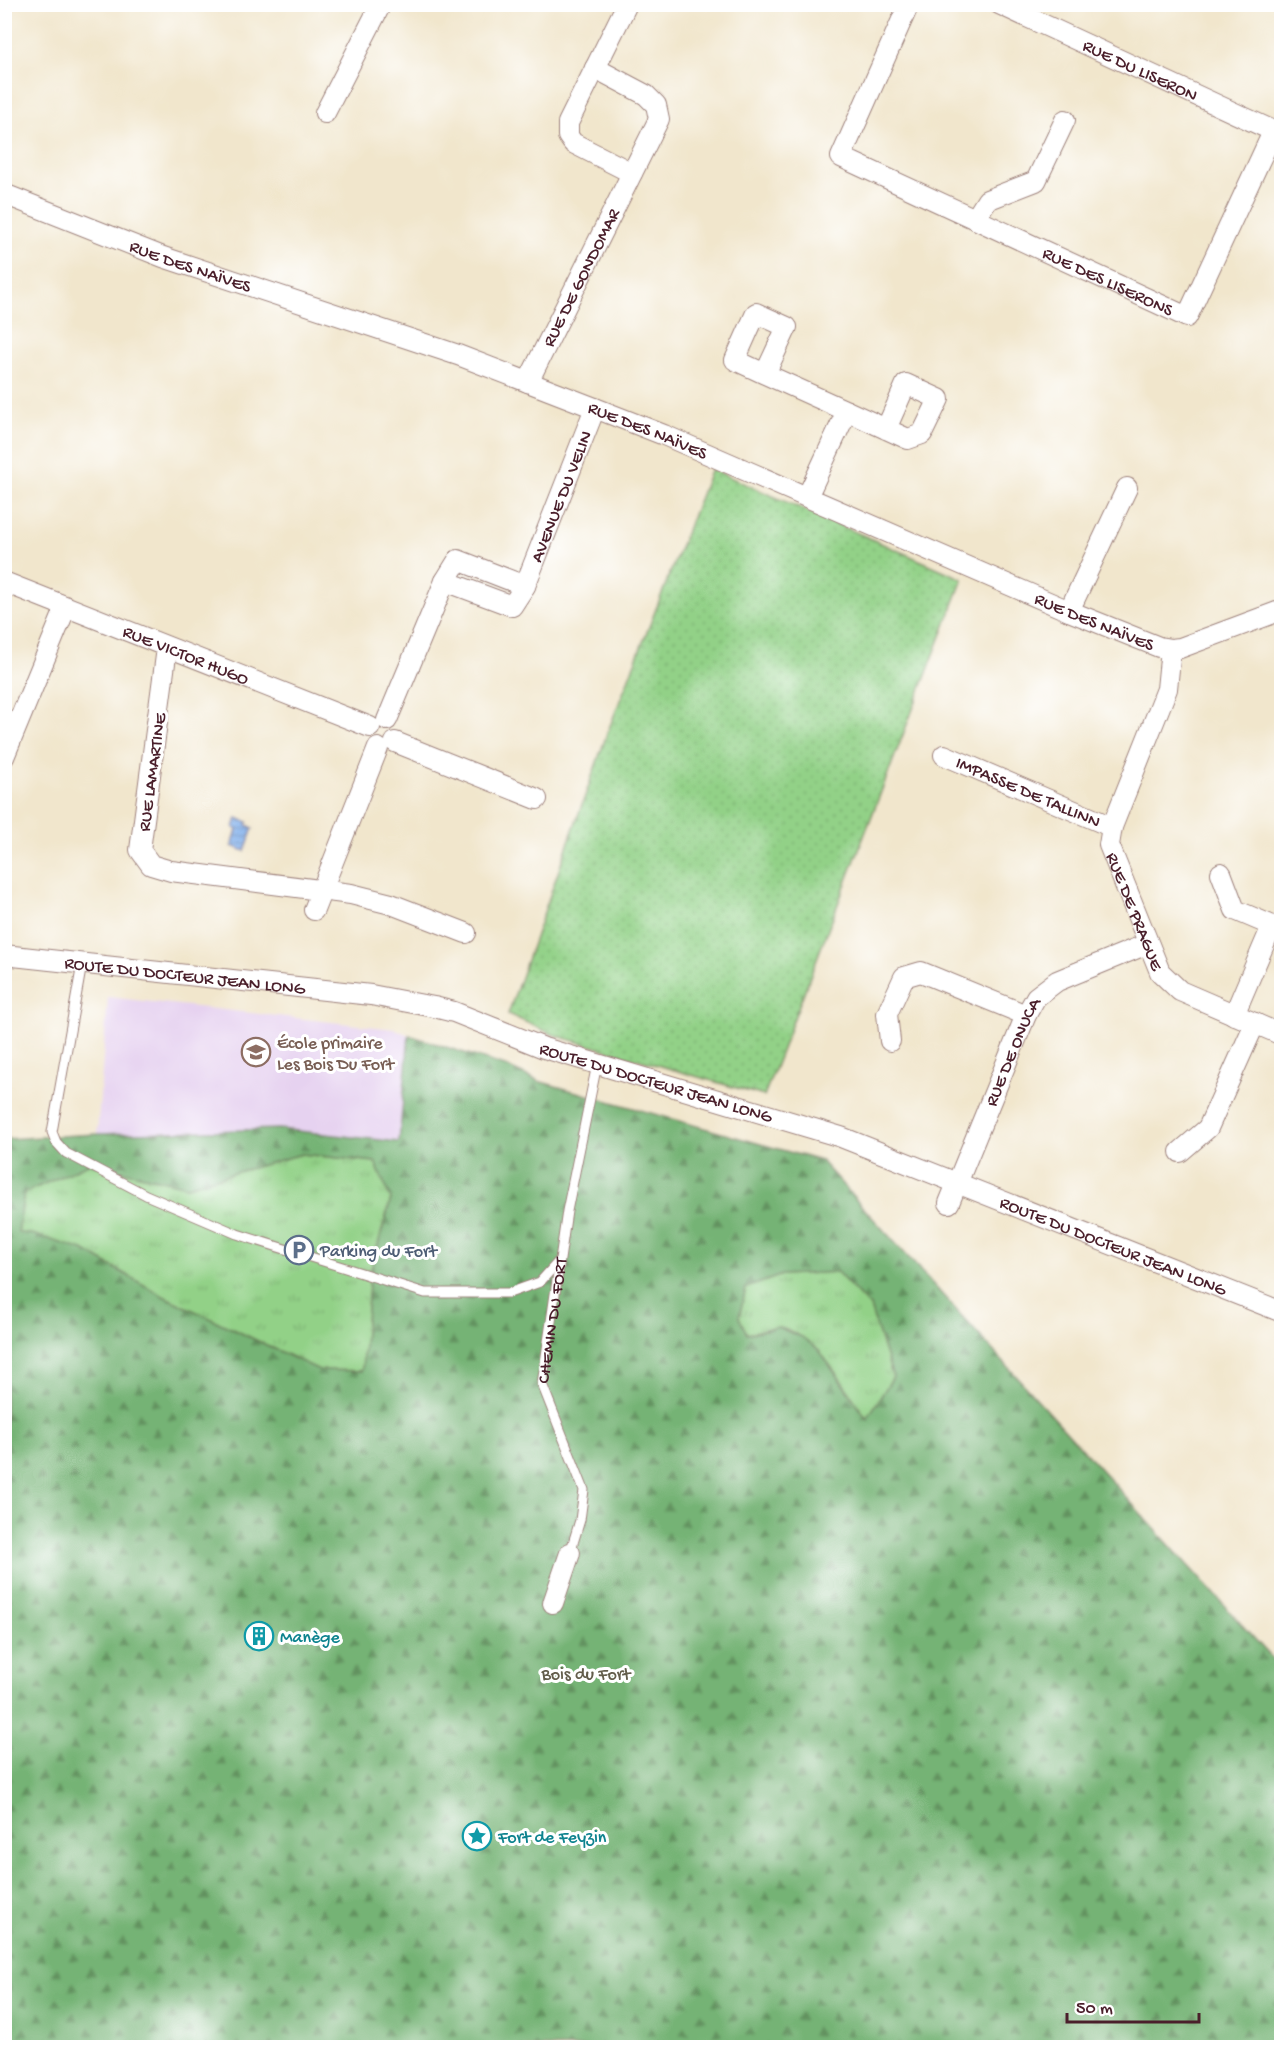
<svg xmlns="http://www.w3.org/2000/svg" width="1286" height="2052" font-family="'Gochi Hand',sans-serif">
<defs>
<pattern id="grass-tufts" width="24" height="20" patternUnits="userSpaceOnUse" patternTransform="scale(1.5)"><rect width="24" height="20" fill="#92d187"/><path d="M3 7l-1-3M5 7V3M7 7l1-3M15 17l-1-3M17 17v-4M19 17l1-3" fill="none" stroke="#7fb375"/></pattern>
<pattern id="forest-firs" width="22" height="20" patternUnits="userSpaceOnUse" patternTransform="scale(1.5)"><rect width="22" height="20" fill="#75b374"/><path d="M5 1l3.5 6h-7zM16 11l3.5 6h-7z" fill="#62915f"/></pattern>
<pattern id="garden-dots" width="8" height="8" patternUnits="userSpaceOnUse" patternTransform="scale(1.5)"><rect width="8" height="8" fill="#92d187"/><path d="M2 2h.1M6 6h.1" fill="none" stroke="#7fb375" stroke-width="1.8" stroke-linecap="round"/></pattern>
<pattern id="water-rules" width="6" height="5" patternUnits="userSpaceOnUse" patternTransform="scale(1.5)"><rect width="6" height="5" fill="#80afeb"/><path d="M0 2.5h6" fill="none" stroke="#6b8ebf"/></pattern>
</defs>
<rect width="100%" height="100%" fill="#fff"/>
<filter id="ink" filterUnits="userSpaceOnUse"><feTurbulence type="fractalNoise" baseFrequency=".0167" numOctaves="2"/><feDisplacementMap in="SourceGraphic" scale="12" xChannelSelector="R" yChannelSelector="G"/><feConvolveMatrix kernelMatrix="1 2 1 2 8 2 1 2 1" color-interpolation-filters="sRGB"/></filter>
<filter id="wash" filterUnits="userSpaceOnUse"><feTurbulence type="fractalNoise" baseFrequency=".008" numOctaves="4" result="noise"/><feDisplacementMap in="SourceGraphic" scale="24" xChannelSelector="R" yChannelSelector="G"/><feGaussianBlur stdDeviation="1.35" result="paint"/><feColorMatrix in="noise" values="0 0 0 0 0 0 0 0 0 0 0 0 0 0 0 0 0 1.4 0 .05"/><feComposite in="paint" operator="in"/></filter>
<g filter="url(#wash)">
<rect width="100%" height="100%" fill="#f1e6cc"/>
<path fill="#e6d2f0" d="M 108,997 L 394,1029 L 409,1035 L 399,1142 L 279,1129 L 97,1134 Z"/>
<g fill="url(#grass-tufts)" stroke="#6e7859" stroke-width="1.5">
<path d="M 302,1154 L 375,1162 L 391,1199 L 370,1273 L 362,1371 L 319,1370 L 163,1296 L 83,1250 L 18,1233 L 24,1193 L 90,1163 L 187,1186 Z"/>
<path d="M 837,1272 L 870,1307 L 893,1377 L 867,1419 C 845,1388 819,1335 779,1328 C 770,1326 756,1332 747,1334 L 739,1317 L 746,1288 L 782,1275 Z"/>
</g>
<path fill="url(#forest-firs)" stroke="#606950" stroke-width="1.5" fill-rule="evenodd" d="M 409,1035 L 505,1066 L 538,1081 L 821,1161 L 1281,1668 L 1281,2047 L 5,2048 L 5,1139 L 97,1134 L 279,1129 L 399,1142 ZM 302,1154 L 375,1162 L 391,1199 L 370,1273 L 362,1371 L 319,1370 L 163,1296 L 83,1250 L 32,1234 L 18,1233 L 24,1193 L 90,1163 L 187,1186 ZM 837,1272 L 870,1307 L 893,1377 L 867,1419 L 819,1350 L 802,1337 L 777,1327 L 747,1334 L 739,1317 L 746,1288 L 782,1275 Z"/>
<path fill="url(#garden-dots)" stroke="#6e7859" stroke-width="1.5" d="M 711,469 L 963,579 L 764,1096 L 554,1035 L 508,1014 L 608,731 Z"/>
<path fill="url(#water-rules)" stroke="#65678b" stroke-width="1.5" d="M 237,818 L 248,822 L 247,825 L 253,828 L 245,851 L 232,846 L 237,830 L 234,828 Z"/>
</g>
<g filter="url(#ink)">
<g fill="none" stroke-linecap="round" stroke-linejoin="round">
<g stroke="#9e827c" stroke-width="11">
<g id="service">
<path d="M 82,964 L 52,1132 L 56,1142 L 66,1153 L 146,1195 L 237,1234 L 425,1293 L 509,1293 L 540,1282 L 559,1261"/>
<path id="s1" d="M 570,1553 L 580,1520 L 584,1490 L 542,1384 L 567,1211 L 597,1064"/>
</g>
</g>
<g stroke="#9e827c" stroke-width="22">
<g id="minor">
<path d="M 627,4 L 568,123 L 568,136 L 573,143 L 632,173"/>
<path id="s2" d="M 909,4 L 841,157 L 1187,317 L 1273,132"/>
<path id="s3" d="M 999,4 L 1282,135"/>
<path d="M 325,113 L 381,4"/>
<path id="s4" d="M 4,194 L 163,257 L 458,355 L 595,408 L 664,435 L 1069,611 L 1159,647 L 1171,649 L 1180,648 L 1282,610"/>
<path d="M 975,219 L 987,200 L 1036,181 L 1065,120"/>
<path d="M 765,374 L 735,360 L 756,313 L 787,327 L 765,374 L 847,411 L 807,497"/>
<path id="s5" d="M 528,382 L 659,119 L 656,105 L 646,95 L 595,68"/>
<path d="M 847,411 L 908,439 L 922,434 L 939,399 L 906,384 L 886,429"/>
<path id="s6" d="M 445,581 L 512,606 L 525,586 L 595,408"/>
<path id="s7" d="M 4,582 L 370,727"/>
<path d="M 1069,611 L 1127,488"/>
<path d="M 167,648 L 140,850 L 151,865 L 171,871 L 351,894 L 391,904 L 466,933"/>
<path id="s8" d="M 1171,649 L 1167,689 L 1112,827 L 1109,845 L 1160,972 L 1180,991 L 1282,1035"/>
<path d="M 387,720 L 445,581 L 458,560 L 525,586"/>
<path d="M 395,742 L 537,799"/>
<path id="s9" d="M 944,755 L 1112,827"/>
<path d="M 4,757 L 66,607"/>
<path d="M 1221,873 L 1235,910 L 1282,930"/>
<path d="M 314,910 L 378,748"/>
<path id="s10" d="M 4,955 L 371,995 L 434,1007 L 454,1012 L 544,1048 L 841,1137 L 1282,1312"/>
<path d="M 1234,1015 L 1272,926"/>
<path d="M 890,1041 L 887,1014 L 904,977 L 921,972 L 1026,1015"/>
<path d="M 1180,1152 L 1208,1128 L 1255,1023"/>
<path id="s11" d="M 949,1203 L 1026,1015 L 1036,997 L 1057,981 L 1147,944"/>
<path d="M 553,1603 L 570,1553"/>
</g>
</g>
<use href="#service" stroke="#fff" stroke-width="9"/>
<use href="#minor" stroke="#fff" stroke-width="20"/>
</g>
</g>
<defs>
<g id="school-ring" transform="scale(1.5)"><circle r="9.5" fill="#fff" stroke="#8d6e63" stroke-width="1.5"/><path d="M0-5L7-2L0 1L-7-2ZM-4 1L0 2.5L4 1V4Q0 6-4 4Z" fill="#8d6e63"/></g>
<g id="parking-ring" transform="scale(1.5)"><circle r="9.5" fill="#fff" stroke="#5c6f8a" stroke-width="1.5"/><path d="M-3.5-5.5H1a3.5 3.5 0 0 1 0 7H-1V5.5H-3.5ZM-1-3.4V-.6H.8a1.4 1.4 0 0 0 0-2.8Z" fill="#5c6f8a"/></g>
<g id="building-ring" transform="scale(1.5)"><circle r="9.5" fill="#fff" stroke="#0f9aa8" stroke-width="1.5"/><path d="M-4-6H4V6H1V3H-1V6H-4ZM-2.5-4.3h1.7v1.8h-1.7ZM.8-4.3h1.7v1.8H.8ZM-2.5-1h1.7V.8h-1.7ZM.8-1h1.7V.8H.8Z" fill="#0f9aa8"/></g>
<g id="sight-ring" transform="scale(1.5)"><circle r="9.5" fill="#fff" stroke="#0f9aa8" stroke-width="1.5"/><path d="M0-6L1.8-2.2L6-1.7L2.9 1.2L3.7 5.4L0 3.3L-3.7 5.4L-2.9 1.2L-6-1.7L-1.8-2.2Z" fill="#0f9aa8"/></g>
</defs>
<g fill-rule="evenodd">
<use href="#school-ring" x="256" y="1052"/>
<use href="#parking-ring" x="299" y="1250"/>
<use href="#building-ring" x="259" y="1636"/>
<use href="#sight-ring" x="477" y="1836"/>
</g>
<g text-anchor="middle" stroke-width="6" stroke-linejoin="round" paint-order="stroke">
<g font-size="18" fill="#4a1f2b" stroke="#fff">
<text dy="6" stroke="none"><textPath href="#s3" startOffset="156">RUE DU LISERON</textPath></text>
<text dy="6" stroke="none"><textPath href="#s4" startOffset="200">RUE DES NAÏVES</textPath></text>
<text dy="6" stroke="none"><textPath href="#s5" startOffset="117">RUE DE GONDOMAR</textPath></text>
<text dy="6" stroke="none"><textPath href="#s2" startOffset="462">RUE DES LISERONS</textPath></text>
<text dy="6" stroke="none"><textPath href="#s4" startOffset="686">RUE DES NAÏVES</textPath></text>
<text dy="6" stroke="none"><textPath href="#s6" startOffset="192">AVENUE DU VELIN</textPath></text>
<text dy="6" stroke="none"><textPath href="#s4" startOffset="1172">RUE DES NAÏVES</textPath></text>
<text dy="6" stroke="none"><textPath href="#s7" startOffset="196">RUE VICTOR HUGO</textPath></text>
<text transform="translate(151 772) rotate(-82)" y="6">RUE LAMARTINE</text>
<text dy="6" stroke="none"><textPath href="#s9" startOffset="92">IMPASSE DE TALLINN</textPath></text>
<text dy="6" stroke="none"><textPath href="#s8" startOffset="278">RUE DE PRAGUE</textPath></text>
<text dy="6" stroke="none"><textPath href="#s10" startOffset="182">ROUTE DU DOCTEUR JEAN LONG</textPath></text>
<text dy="6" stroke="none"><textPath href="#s11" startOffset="164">RUE DE ONUCA</textPath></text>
<text dy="6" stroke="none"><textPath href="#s10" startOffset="668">ROUTE DU DOCTEUR JEAN LONG</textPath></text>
<text dy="6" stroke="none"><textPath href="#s10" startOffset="1154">ROUTE DU DOCTEUR JEAN LONG</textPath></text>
<text dy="6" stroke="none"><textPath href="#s1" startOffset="243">CHEMIN DU FORT</textPath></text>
</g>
<g font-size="18" fill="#785e54" stroke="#fff" text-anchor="start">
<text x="277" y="1048">École primaire<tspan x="277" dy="21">Les Bois Du Fort</tspan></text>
</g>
<g font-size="18" fill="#4e5e75" stroke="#fff" text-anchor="start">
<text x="320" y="1256">Parking du Fort</text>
</g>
<g font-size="18" fill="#0d838f" stroke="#fff" text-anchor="start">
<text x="280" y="1642">Manège</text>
<text x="498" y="1842">Fort de Feyzin</text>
</g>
<g font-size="18" fill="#635d4b" stroke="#fff">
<text x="586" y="1679">Bois du Fort</text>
</g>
</g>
<rect width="1286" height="2052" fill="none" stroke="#fff" stroke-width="24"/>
<path d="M1067 2013v9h132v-9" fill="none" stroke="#4a1f2b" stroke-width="3"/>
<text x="1076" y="2013" font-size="18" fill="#4a1f2b" stroke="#ffffff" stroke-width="4.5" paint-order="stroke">50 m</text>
</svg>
